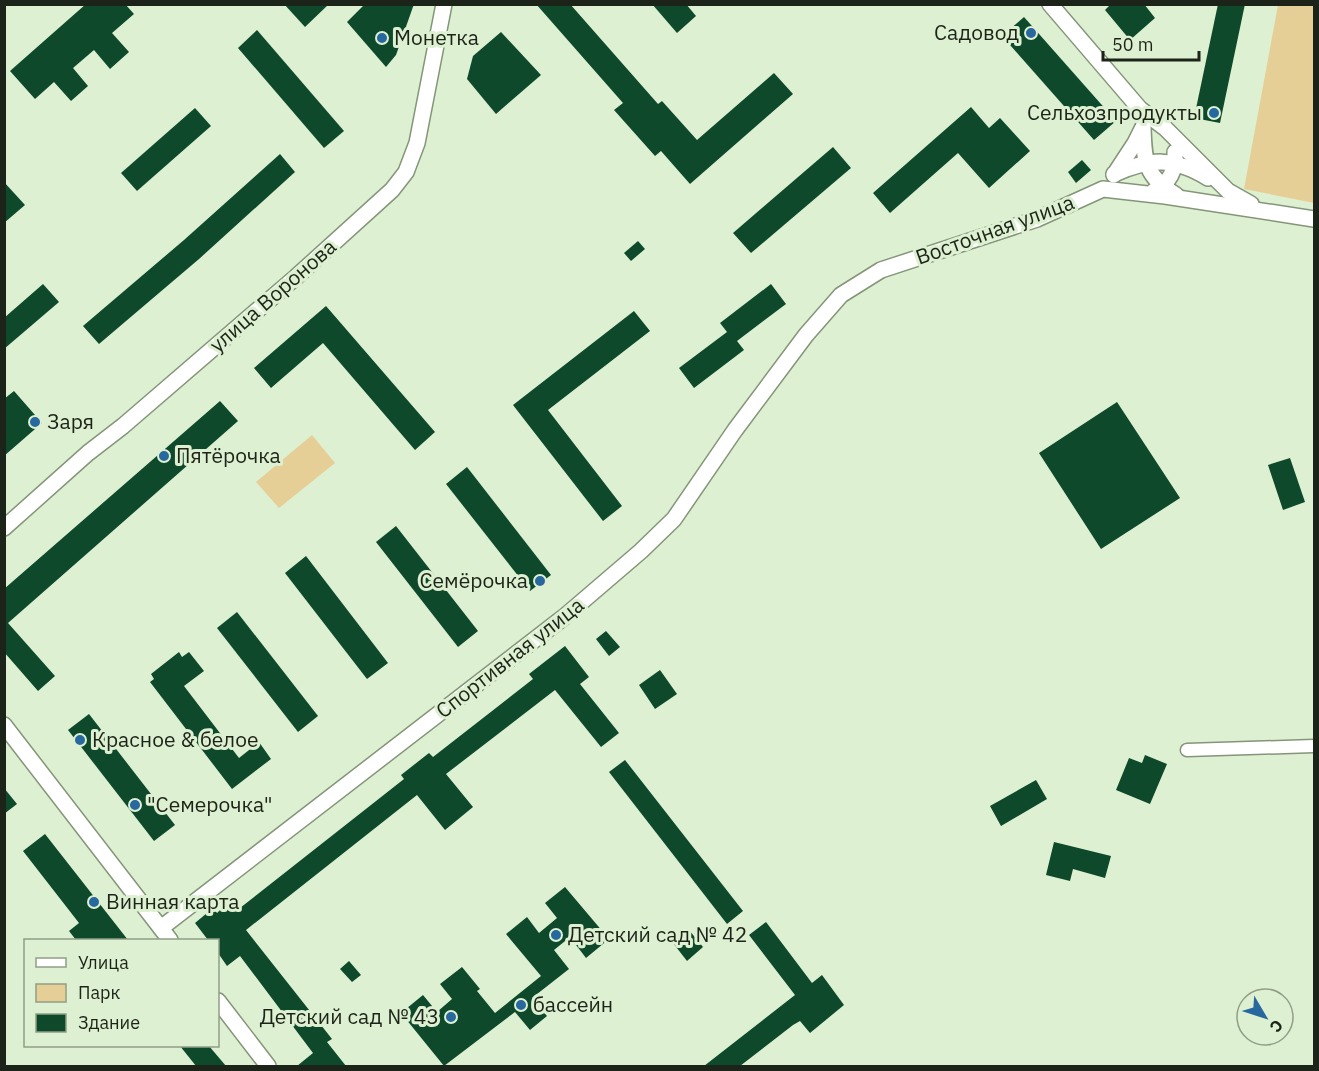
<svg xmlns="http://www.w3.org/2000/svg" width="1319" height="1071" font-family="'IBM Plex Sans',sans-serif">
<rect width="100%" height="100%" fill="#ddf0d1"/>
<g fill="#e6cf97">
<path d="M 1278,5 L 1314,5 L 1314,203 L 1244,189 Z"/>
<path d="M 312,435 L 335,463 L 279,508 L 256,482 Z"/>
</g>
<g fill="#0e492b">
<path d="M 86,4 L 125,4 L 134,14 L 112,33 L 129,52 L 110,69 L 94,50 L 73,68 L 88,86 L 71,101 L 54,82 L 35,99 L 10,71 Z"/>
<path d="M 284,4 L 329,4 L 305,27 Z"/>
<path d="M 365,4 L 414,4 L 396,55 L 386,67 L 347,22 Z"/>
<path d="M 536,4 L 570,4 L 658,104 L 662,101 L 697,140 L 774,73 L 793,94 L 690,184 L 661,151 L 655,156 L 614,110 L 623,103 Z"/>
<path d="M 652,4 L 686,4 L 696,16 L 677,33 Z"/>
<path d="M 1111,4 L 1144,4 L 1155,18 L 1130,40 L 1105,10 Z"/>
<path d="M 1218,4 L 1245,4 L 1220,123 L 1194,118 Z"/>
<path d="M 1024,17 L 1116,121 L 1094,140 L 1002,36 Z"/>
<path d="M 257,30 L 344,131 L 324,148 L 238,48 Z"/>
<path d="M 501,32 L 541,75 L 496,114 L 467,79 L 473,56 Z"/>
<path d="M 971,107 L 989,128 L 1000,118 L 1030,151 L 989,188 L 958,153 L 890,213 L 873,193 Z"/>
<path d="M 195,108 L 211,126 L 137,191 L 121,173 Z"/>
<path d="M 833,147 L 851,168 L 751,253 L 733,233 Z"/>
<path d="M 280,154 L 295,172 L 199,259 L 99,344 L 83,326 L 184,240 Z"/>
<path d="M 1082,160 L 1091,170 L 1076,183 L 1068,172 Z"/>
<path d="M 4,182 L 25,205 L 4,223 Z"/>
<path d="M 638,241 L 645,249 L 631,261 L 624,253 Z"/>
<path d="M 43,284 L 59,302 L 4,349 L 4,318 Z"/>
<path d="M 771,284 L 786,304 L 737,341 L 744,350 L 694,388 L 679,368 L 727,332 L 720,323 Z"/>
<path d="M 326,306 L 435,432 L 415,450 L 323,343 L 271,388 L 254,368 Z"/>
<path d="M 634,311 L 650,331 L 548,410 L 622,506 L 603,521 L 513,405 Z"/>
<path d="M 14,391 L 42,423 L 4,456 L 4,399 Z"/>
<path d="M 220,401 L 238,421 L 8,623 L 55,676 L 38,691 L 4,652 L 4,589 Z"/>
<path d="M 1117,402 L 1180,498 L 1101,549 L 1039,453 Z"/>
<path d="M 1290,458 L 1305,502 L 1283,510 L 1268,465 Z"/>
<path d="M 467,467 L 551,575 L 530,591 L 446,484 Z"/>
<path d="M 396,526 L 478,631 L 458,647 L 376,542 Z"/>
<path d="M 306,556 L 388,663 L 367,679 L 285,573 Z"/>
<path d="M 237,612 L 318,716 L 298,732 L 217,628 Z"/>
<path d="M 606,631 L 620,647 L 609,656 L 596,639 Z"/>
<path d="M 565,646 L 589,677 L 580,684 L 619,733 L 601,747 L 555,690 L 446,774 L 473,807 L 445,830 L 417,795 L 246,930 L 332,1039 L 327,1042 L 346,1066 L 297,1066 L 313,1053 L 240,956 L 227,966 L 218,953 L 218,940 L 208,940 L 195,923 L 213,908 L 217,913 L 233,898 L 240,908 L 404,779 L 401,775 L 429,753 L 433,757 L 533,679 L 529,674 Z"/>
<path d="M 179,652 L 182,657 L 189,652 L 204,671 L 184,686 L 239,758 L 259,742 L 271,759 L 232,789 L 150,682 L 154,679 L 151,674 Z"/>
<path d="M 660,670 L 677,694 L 655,709 L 639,685 Z"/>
<path d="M 89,714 L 175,825 L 154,841 L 68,730 Z"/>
<path d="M 1145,755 L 1167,764 L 1150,804 L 1116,790 L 1129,758 L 1142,763 Z"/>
<path d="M 625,760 L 743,911 L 727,924 L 609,772 Z"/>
<path d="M 1036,780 L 1047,799 L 1001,826 L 990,806 Z"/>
<path d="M 4,788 L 17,804 L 4,814 Z"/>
<path d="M 45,834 L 128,940 L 76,940 L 69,931 L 79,923 L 23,851 Z"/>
<path d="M 1054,842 L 1111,856 L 1105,878 L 1073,869 L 1070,881 L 1046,875 Z"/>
<path d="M 565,887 L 609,939 L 586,958 L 570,937 L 554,950 L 569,969 L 532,998 L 547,1016 L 530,1030 L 515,1012 L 444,1066 L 401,1013 L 423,995 L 437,1012 L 452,999 L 440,984 L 462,967 L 480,989 L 477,991 L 495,1013 L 541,976 L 506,934 L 527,917 L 539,933 L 557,918 L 545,903 Z"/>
<path d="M 766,922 L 812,983 L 822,975 L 844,1005 L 810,1033 L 800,1021 L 793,1025 L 740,1066 L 704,1066 L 795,995 L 749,935 Z"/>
<path d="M 689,930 L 703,947 L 687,961 L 673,943 Z"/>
<path d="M 349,961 L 361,975 L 352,982 L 340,969 Z"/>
<path d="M 180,1046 L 209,1046 L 226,1066 L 196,1066 Z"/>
</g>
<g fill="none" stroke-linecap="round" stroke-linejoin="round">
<g stroke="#849579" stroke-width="15">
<path id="minor" d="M 1187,750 L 1314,746"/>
</g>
<g stroke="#849579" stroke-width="18">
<g id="tertiary">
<path d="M 1050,4 L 1140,109 L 1165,128 L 1228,191 L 1251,204"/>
<path d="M 1143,127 C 1144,161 1145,177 1176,195"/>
<path d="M 1114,174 C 1151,158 1173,157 1208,178"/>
<path d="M 1114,175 L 1135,143 L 1142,129"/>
<path d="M 1154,191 C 1170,183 1176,170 1175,152"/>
<path d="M 4,528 L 88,453 L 123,426 L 296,277 L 392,190 L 406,172 L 417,143 L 444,4"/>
<path d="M 4,725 L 170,940"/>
<path d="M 161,928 L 564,617 L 641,551 L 674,519 L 735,430 L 806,335 L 841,295 L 881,270 L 1037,219 L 1103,189 L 1165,196 L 1314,219"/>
<path d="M 218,1001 L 268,1066"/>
</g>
</g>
<use href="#minor" stroke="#fff" stroke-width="12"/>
<use href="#tertiary" stroke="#fff" stroke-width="15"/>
</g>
<g fill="#27689e" stroke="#ddf0d1" stroke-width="2">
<circle cx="1031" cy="33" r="6"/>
<circle cx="382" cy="38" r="6"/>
<circle cx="1214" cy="113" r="6"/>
<circle cx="35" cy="422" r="6"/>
<circle cx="164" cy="456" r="6"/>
<circle cx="540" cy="581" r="6"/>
<circle cx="80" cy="740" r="6"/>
<circle cx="135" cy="805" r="6"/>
<circle cx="94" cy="902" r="6"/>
<circle cx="556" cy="935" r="6"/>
<circle cx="521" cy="1005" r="6"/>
<circle cx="451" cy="1017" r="6"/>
</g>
<g text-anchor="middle" stroke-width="6" stroke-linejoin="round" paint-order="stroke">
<g font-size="21" fill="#1c2318" stroke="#ddf0d1" text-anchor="start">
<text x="1019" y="40" text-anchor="end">Садовод</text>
<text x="394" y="45">Монетка</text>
<text x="1202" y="120" text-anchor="end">Сельхозпродукты</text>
<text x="47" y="429">Заря</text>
<text x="176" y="463">Пятёрочка</text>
<text x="528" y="588" text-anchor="end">Семёрочка</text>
<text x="92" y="747">Красное &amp; белое</text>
<text x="147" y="812">"Семерочка"</text>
<text x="106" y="909">Винная карта</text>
<text x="568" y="942">Детский сад № 42</text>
<text x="533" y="1012">бассейн</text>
<text x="439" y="1024" text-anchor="end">Детский сад № 43</text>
</g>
<g font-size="21" fill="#1c2318" stroke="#ddf0d1">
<text transform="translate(995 230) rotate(-20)" y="7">Восточная улица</text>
<text transform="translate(273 296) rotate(-41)" y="7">улица Воронова</text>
<text transform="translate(510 658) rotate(-38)" y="7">Спортивная улица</text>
</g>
</g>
<rect width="1319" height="1071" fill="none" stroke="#1c2318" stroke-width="12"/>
<rect x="24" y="939" width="195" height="108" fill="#ddf0d1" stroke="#909e87" stroke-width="1.5"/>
<rect x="36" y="958" width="30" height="9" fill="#ffffff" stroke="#909e87" stroke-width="1.5"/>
<text x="78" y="969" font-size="18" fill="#1c2318">Улица</text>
<rect x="36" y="984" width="30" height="18" fill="#e6cf97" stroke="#909e87" stroke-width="1.5"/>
<text x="78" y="999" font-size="18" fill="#1c2318">Парк</text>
<rect x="36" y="1014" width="30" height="18" fill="#0e492b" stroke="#909e87" stroke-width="1.5"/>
<text x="78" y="1029" font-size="18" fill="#1c2318">Здание</text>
<g transform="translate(1265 1017) rotate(129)"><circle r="28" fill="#ddf0d1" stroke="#909e87" stroke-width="1.5"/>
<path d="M0-4.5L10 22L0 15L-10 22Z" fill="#27689e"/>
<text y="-9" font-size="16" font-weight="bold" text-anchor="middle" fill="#1c2318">С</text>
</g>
<path d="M1103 51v9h96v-9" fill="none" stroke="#1c2318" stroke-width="3"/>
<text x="1112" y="51" font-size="18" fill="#1c2318" stroke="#ddf0d1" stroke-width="4.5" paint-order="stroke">50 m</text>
</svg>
